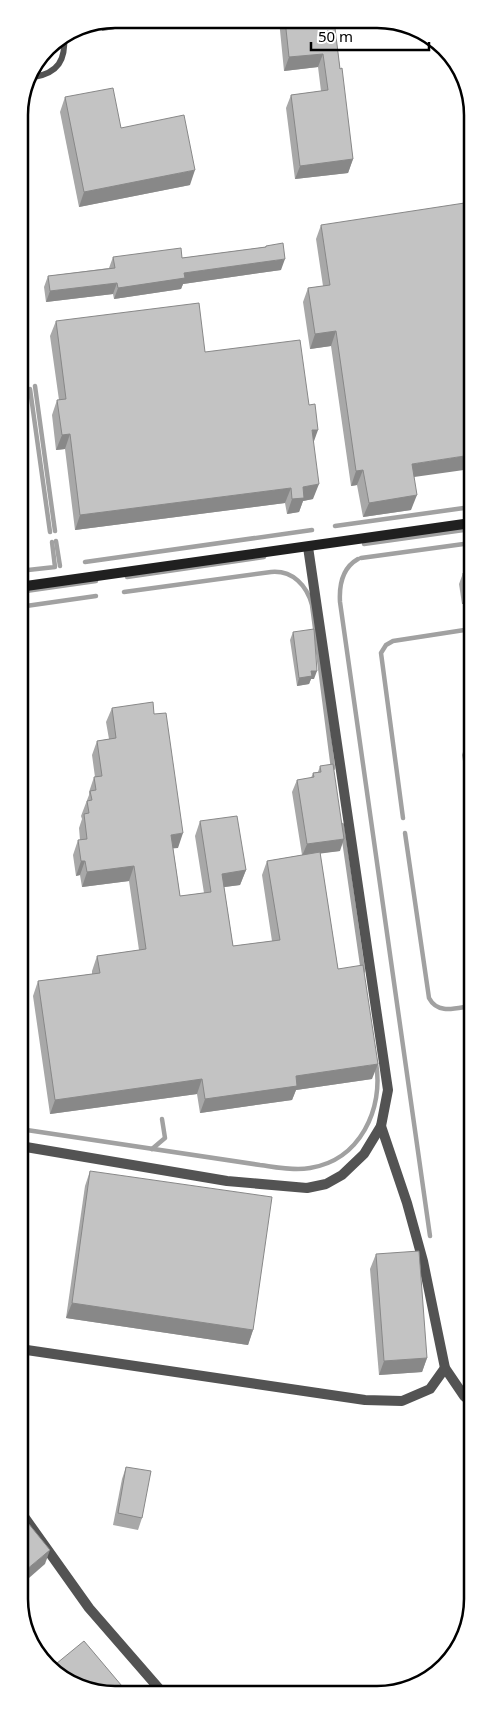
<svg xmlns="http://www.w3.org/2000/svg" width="491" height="1713" font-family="'Noto Sans',sans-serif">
<rect width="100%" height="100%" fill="#fff"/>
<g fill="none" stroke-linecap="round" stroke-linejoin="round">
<g stroke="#a1a1a1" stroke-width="4.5">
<path d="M 35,386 L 55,531"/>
<path d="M 30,389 L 50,532"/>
<path d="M 335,526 L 471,507"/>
<path d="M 56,541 L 60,566"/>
<path d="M 364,544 L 471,529"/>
<path d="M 361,558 L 471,543"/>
<path d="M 358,559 C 342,568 339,585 340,602 L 430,1236"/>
<path d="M 85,562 L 312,530"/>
<path d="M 19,571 L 55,567 L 52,542"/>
<path d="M 127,577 L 264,557"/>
<path d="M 19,592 L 96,581"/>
<path d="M 124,592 L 271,572 C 293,570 307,586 312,605 L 333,768"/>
<path d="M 19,607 L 96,596"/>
<path d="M 403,818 L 381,653 L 386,645 L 393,641 L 471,629"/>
<path d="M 342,825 L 363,971"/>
<path d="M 405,833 L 429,998 C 438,1015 456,1008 471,1006"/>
<path d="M 20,1129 L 260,1165 C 276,1167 293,1171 310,1168 C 360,1160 384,1109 376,1063"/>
<path d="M 152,1149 L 165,1138 L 162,1119"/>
</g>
<path stroke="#535353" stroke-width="6" d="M 34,77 C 58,73 66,60 64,36"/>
<g stroke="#535353" stroke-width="10">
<path d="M 381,1126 L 407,1203 L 423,1261 L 445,1368 L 464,1396 L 472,1403"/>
<path d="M 20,1146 L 227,1181 L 307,1188 L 326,1184 L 342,1175 L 364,1154 L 381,1126 L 388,1090 L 308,547"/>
<path d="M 20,1349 L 365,1400 L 402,1401 L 430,1389 L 445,1368"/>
<path d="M 20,1511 L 89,1608 L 162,1692"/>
</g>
<path stroke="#202020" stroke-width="10" d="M 19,587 L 471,523"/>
</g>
<g fill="#a8a8a8">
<path d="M 115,19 L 180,19 L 102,31 L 100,22 Z"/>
<path d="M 279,20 L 334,20 L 340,69 L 353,159 L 348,173 L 295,179 L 286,108 L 291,95 L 321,91 L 318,67 L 284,71 Z"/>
<path d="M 65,97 L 121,128 L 190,185 L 79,207 L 60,112 Z"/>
<path d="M 321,225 L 414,477 L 411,510 L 363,517 L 357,485 L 351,486 L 331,346 L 310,349 L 303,302 L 308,288 L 323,286 L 316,239 Z"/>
<path d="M 266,246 L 281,270 L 183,284 L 181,289 L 114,299 L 113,294 L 46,302 L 44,287 L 48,276 L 109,268 L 113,257 L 182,258 L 265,247 Z"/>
<path d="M 56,321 L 205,352 L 313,443 L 313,499 L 303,501 L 299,512 L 287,514 L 285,503 L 75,530 L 65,449 L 56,450 L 52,415 L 57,400 L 59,400 L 50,336 Z"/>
<path d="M 471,572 L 471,603 L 462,604 L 459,584 L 463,573 Z"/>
<path d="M 293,632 L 314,679 L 311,679 L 309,684 L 297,686 L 290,640 Z"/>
<path d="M 471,669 L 471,722 L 466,684 Z"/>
<path d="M 112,708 L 178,848 L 173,848 L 180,896 L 204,893 L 195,836 L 200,821 L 246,870 L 240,885 L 224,887 L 233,946 L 272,941 L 262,875 L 267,861 L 302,855 L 292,792 L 297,780 L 311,778 L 313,773 L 318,772 L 320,766 L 340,851 L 320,853 L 338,969 L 372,1079 L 296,1090 L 292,1100 L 200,1113 L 197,1094 L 50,1114 L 33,996 L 38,981 L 92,974 L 92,971 L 97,956 L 139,950 L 129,881 L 82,887 L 80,875 L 76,876 L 73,855 L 78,840 L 80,840 L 79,828 L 82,819 L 81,816 L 89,795 L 89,792 L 94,777 L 95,777 L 92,755 L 97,741 L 109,739 L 106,722 Z"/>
<path d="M 467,740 L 471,752 L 471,766 L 464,767 L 462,755 Z"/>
<path d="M 90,1171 L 253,1330 L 248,1345 L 66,1318 L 85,1186 Z"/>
<path d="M 376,1254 L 427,1358 L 422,1372 L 379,1375 L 370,1269 Z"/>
<path d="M 126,1467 L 142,1518 L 138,1530 L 113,1525 L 122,1479 Z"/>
</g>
<g fill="#888">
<path d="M 115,19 L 180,19 L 102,31 L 105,21 Z"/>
<path d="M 323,54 L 318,67 L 284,71 L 289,57 Z"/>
<path d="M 353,159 L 348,173 L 295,179 L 300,166 Z"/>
<path d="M 195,170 L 190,185 L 79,207 L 84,192 Z"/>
<path d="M 285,259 L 281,270 L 183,284 L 181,289 L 114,299 L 118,288 L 184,273 Z"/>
<path d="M 117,283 L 113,294 L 46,302 L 50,291 Z"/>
<path d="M 336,331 L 331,346 L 310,349 L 315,334 Z"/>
<path d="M 312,430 L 318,430 L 313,444 Z"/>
<path d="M 70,434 L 65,449 L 56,450 L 62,435 Z"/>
<path d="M 471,455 L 471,469 L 407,478 L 412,464 Z"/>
<path d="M 363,470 L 357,485 L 351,486 L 356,471 Z"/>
<path d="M 319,484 L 313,499 L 303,501 L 299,512 L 287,514 L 292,499 L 303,487 Z"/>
<path d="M 291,488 L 285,503 L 75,530 L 80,515 Z"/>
<path d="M 417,495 L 411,510 L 363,517 L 369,503 Z"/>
<path d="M 471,593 L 471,603 L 462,604 L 466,594 Z"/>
<path d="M 311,671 L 317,671 L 314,679 L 311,679 L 309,684 L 297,686 L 299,678 Z"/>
<path d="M 469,752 L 471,752 L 471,766 L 464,767 Z"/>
<path d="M 183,833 L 178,848 L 166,849 L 171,835 Z"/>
<path d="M 344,839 L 340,851 L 302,856 L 307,844 Z"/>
<path d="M 81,861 L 85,861 L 80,875 L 76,876 Z"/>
<path d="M 134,866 L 129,881 L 82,887 L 87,872 Z"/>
<path d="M 246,870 L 240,885 L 217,888 L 222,874 Z"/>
<path d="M 378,1064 L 372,1079 L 296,1090 L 292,1100 L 200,1113 L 205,1099 L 296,1076 Z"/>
<path d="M 202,1079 L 197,1094 L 50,1114 L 55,1100 Z"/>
<path d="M 72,1303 L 253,1330 L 248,1345 L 66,1318 Z"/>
<path d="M 427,1358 L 422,1372 L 379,1375 L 384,1361 Z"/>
<path d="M 29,1514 L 23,1529 L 24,1518 Z"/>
<path d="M 50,1550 L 45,1564 L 21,1585 L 20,1575 Z"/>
</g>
<g fill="#c3c3c3" stroke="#888">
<path d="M 285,20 L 334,20 L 340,69 L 342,68 L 353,159 L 300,166 L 291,95 L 328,90 L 323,54 L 289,57 Z"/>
<path d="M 113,88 L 121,128 L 184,115 L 195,170 L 84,192 L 65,97 Z"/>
<path d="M 471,202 L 471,218 L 469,218 L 471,231 L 471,455 L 412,464 L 417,495 L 369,503 L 363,470 L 356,471 L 336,331 L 315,334 L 308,288 L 330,285 L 321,225 Z"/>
<path d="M 283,243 L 285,259 L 184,273 L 185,278 L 118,288 L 117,283 L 50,291 L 48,276 L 115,268 L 113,257 L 181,248 L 182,258 L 266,247 L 266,246 Z"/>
<path d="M 199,303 L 205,352 L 300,340 L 309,405 L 315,404 L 318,430 L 312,430 L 319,484 L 303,487 L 304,498 L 292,499 L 291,488 L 80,515 L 70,434 L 62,435 L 57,400 L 66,399 L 56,321 Z"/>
<path d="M 471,572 L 471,593 L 466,594 L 463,573 Z"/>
<path d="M 314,629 L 317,671 L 311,671 L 312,676 L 299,678 L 293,632 Z"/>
<path d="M 153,702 L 154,714 L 166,713 L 183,833 L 171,835 L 180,896 L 211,892 L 200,821 L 237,816 L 246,870 L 222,874 L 233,946 L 280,940 L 267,861 L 320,852 L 338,969 L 363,965 L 378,1064 L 296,1076 L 297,1086 L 205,1099 L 202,1079 L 55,1100 L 38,981 L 100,973 L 97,956 L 146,949 L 134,866 L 87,872 L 85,861 L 81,861 L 78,840 L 87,839 L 84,814 L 89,813 L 87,801 L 92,800 L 90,791 L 96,790 L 94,777 L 102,776 L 97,741 L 116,738 L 112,708 Z"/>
<path d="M 471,739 L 471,752 L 469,752 L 467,740 Z"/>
<path d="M 333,764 L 344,839 L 307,844 L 297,780 L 314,777 L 313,773 L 321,772 L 320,766 Z"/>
<path d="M 90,1171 L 272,1197 L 253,1330 L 72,1303 Z"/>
<path d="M 419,1251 L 427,1358 L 384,1361 L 376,1254 Z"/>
<path d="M 126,1467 L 151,1471 L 142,1518 L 118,1513 Z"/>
<path d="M 20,1505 L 29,1514 L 24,1518 L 50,1550 L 20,1575 L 20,1547 L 22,1546 L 20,1544 Z"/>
<path d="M 84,1641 L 127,1692 L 96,1692 L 51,1668 Z"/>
</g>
<path d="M0 0H491V1713H0ZM115 28H377A87 87 0 0 1 464 115V1599A87 87 0 0 1 377 1686H115A87 87 0 0 1 28 1599V115A87 87 0 0 1 115 28Z" fill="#fff" fill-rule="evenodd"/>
<path fill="none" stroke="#000" stroke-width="2.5" d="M115 28H377A87 87 0 0 1 464 115V1599A87 87 0 0 1 377 1686H115A87 87 0 0 1 28 1599V115A87 87 0 0 1 115 28Z"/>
<path d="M311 42v8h118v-8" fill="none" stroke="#000000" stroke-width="2.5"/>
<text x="318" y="42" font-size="15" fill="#000000" stroke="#ffffff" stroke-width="4" paint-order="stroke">50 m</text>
</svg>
